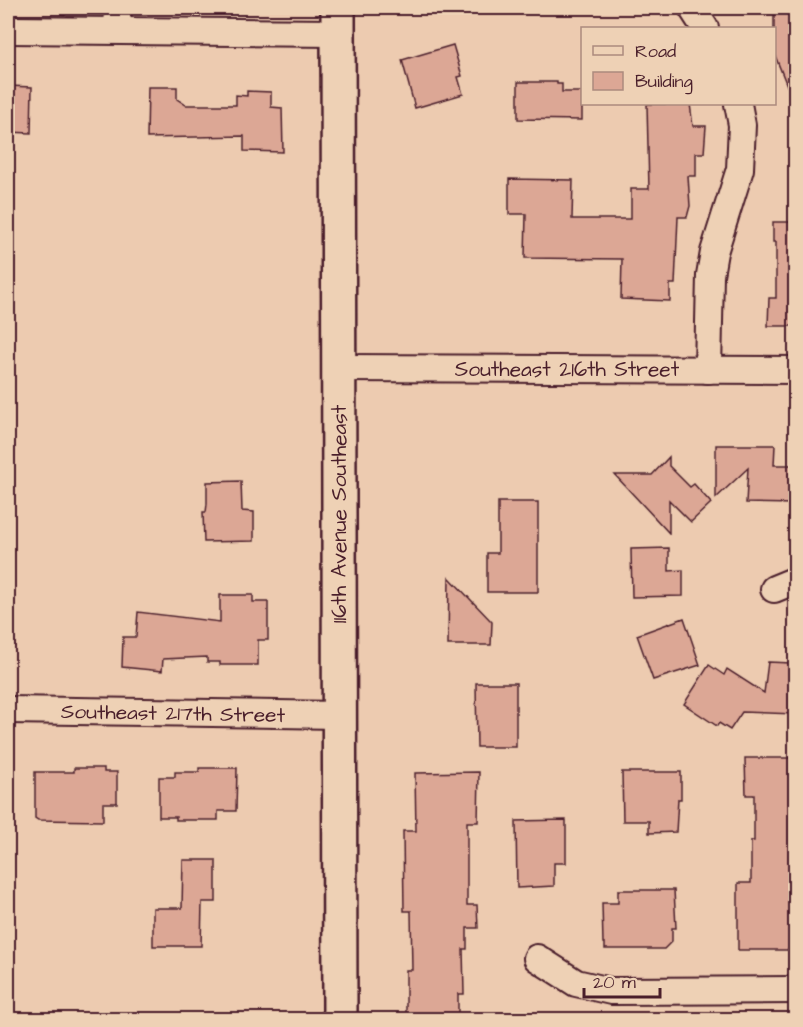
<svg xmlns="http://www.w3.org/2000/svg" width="803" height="1027" font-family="'Architects Daughter',sans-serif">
<rect width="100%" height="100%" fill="#edcbb0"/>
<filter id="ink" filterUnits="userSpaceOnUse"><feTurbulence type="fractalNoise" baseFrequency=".0167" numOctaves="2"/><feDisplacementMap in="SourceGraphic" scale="12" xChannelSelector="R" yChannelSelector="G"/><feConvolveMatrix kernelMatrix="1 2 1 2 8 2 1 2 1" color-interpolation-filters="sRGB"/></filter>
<g filter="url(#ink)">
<g fill="#dca795" stroke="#4a1f2b" stroke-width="1.5">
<path d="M 789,8 L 795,8 L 794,103 L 774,53 L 774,13 Z"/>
<path d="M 453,45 L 462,76 L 458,77 L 463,94 L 415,108 L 402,60 Z"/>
<path d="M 518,82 L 557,82 L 557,84 L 562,84 L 562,92 L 582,92 L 582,120 L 518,119 Z"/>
<path d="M 8,86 L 32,87 L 31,133 L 8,132 Z"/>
<path d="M 148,87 L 177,87 L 177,99 L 186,105 L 236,105 L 236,95 L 247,96 L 247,91 L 271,92 L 271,107 L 282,108 L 283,152 L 244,151 L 244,136 L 147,138 Z"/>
<path d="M 647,104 L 690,104 L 693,126 L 706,126 L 704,153 L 696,153 L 696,176 L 688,176 L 690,206 L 687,217 L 678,217 L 675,284 L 670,284 L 670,301 L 621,299 L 622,259 L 525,258 L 526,214 L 509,214 L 509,179 L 573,180 L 572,219 L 631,219 L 631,189 L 649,189 Z"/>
<path d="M 773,222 L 795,222 L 795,326 L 768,326 L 769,298 L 776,298 L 776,242 L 773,242 Z"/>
<path d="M 716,445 L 775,445 L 774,465 L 795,465 L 795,504 L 746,503 L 748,468 L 716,498 Z"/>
<path d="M 669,457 L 669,466 L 690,487 L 694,484 L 711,503 L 691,522 L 669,500 L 669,533 L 615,475 L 652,475 Z"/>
<path d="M 241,481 L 242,511 L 254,512 L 254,541 L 204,542 L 203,512 L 206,512 L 207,504 L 207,482 Z"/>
<path d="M 498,502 L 538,502 L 538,592 L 487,592 L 487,553 L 498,553 Z"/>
<path d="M 669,548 L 669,571 L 683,570 L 683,596 L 632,597 L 631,549 Z"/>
<path d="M 449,577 L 492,622 L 491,645 L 448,645 Z"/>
<path d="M 220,595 L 253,595 L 253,602 L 268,602 L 268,640 L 258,640 L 258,665 L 220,665 L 220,662 L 207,662 L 207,657 L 163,659 L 162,671 L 122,667 L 123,637 L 136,637 L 138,612 L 220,622 Z"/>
<path d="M 684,618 L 700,665 L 653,680 L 637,635 Z"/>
<path d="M 768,662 L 791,663 L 791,677 L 795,677 L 795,714 L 742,712 L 730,730 L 719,723 L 717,726 L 684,704 L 709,665 L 724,675 L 727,669 L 764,693 Z"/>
<path d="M 476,683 L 516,683 L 516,747 L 477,747 Z"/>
<path d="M 745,758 L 795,758 L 795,950 L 738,950 L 738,883 L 751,883 L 751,841 L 754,841 L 754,795 L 746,795 Z"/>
<path d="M 74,768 L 104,768 L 104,772 L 117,772 L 117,803 L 103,803 L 103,821 L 38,820 L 35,818 L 35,772 L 74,772 Z"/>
<path d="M 199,768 L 237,768 L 236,811 L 218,811 L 218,820 L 176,820 L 176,817 L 159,817 L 159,777 L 175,777 L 175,772 L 199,772 Z"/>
<path d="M 479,772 L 478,822 L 467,822 L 467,905 L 477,905 L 478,928 L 467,928 L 467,949 L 463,949 L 464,994 L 458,994 L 458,1017 L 406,1017 L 406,970 L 412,970 L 411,911 L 404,911 L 403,831 L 416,831 L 415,773 Z"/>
<path d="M 622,772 L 681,772 L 681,799 L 678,799 L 676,832 L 649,833 L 649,821 L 623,821 Z"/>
<path d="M 566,820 L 566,863 L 554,863 L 554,886 L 517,888 L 516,821 Z"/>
<path d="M 183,860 L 216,860 L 216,902 L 202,902 L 201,946 L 153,946 L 153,908 L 182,908 Z"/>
<path d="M 618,890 L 674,890 L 676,928 L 672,928 L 672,941 L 664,949 L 605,949 L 605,943 L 603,943 L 602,903 L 618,903 Z"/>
</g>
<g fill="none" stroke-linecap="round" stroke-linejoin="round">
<g stroke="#4a1f2b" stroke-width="30">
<g id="street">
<path d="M 692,8 L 705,28"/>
<path d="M 8,30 L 338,33"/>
<path d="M 117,30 L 118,8"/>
<path d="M 339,368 L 796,370"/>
<path d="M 708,370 L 710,275 L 714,252 L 740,169 L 742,125 L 738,104"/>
<path d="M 774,589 L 796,580"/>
<path d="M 8,710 L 338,715"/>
<path d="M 537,958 L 576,983 L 611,991 L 796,990"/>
</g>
</g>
<g stroke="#4a1f2b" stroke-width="38">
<path id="secondary" d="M 338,8 L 340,1020"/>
</g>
<use href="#street" stroke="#eed1b5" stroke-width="26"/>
<use href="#secondary" stroke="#eed1b5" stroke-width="33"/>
</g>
</g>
<g text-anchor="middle" stroke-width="4.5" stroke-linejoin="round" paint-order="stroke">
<g font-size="21" fill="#4a1f2b" stroke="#eed1b5">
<text x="567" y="376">Southeast 216th Street</text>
<text transform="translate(339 514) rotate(-90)" y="7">116th Avenue Southeast</text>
<text transform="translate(173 713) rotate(1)" y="7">Southeast 217th Street</text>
</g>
</g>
<rect width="803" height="1027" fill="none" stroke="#eed1b5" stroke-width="30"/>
<rect x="15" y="15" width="773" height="997" fill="none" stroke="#4a1f2b" stroke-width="2" filter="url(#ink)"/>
<rect x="581" y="27" width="195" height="78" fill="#eed1b5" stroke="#ac8a7e" stroke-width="1.5"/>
<rect x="593" y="46" width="30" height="9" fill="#eed1b5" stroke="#ac8a7e" stroke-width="1.5"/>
<text x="635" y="57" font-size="18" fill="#4a1f2b">Road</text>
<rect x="593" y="72" width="30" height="18" fill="#dca795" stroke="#ac8a7e" stroke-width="1.5"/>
<text x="635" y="87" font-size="18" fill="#4a1f2b">Building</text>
<path d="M584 988v9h76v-9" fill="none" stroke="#4a1f2b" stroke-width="3"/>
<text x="593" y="988" font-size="18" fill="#4a1f2b" stroke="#eed1b5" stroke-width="4.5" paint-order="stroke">20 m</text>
</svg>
